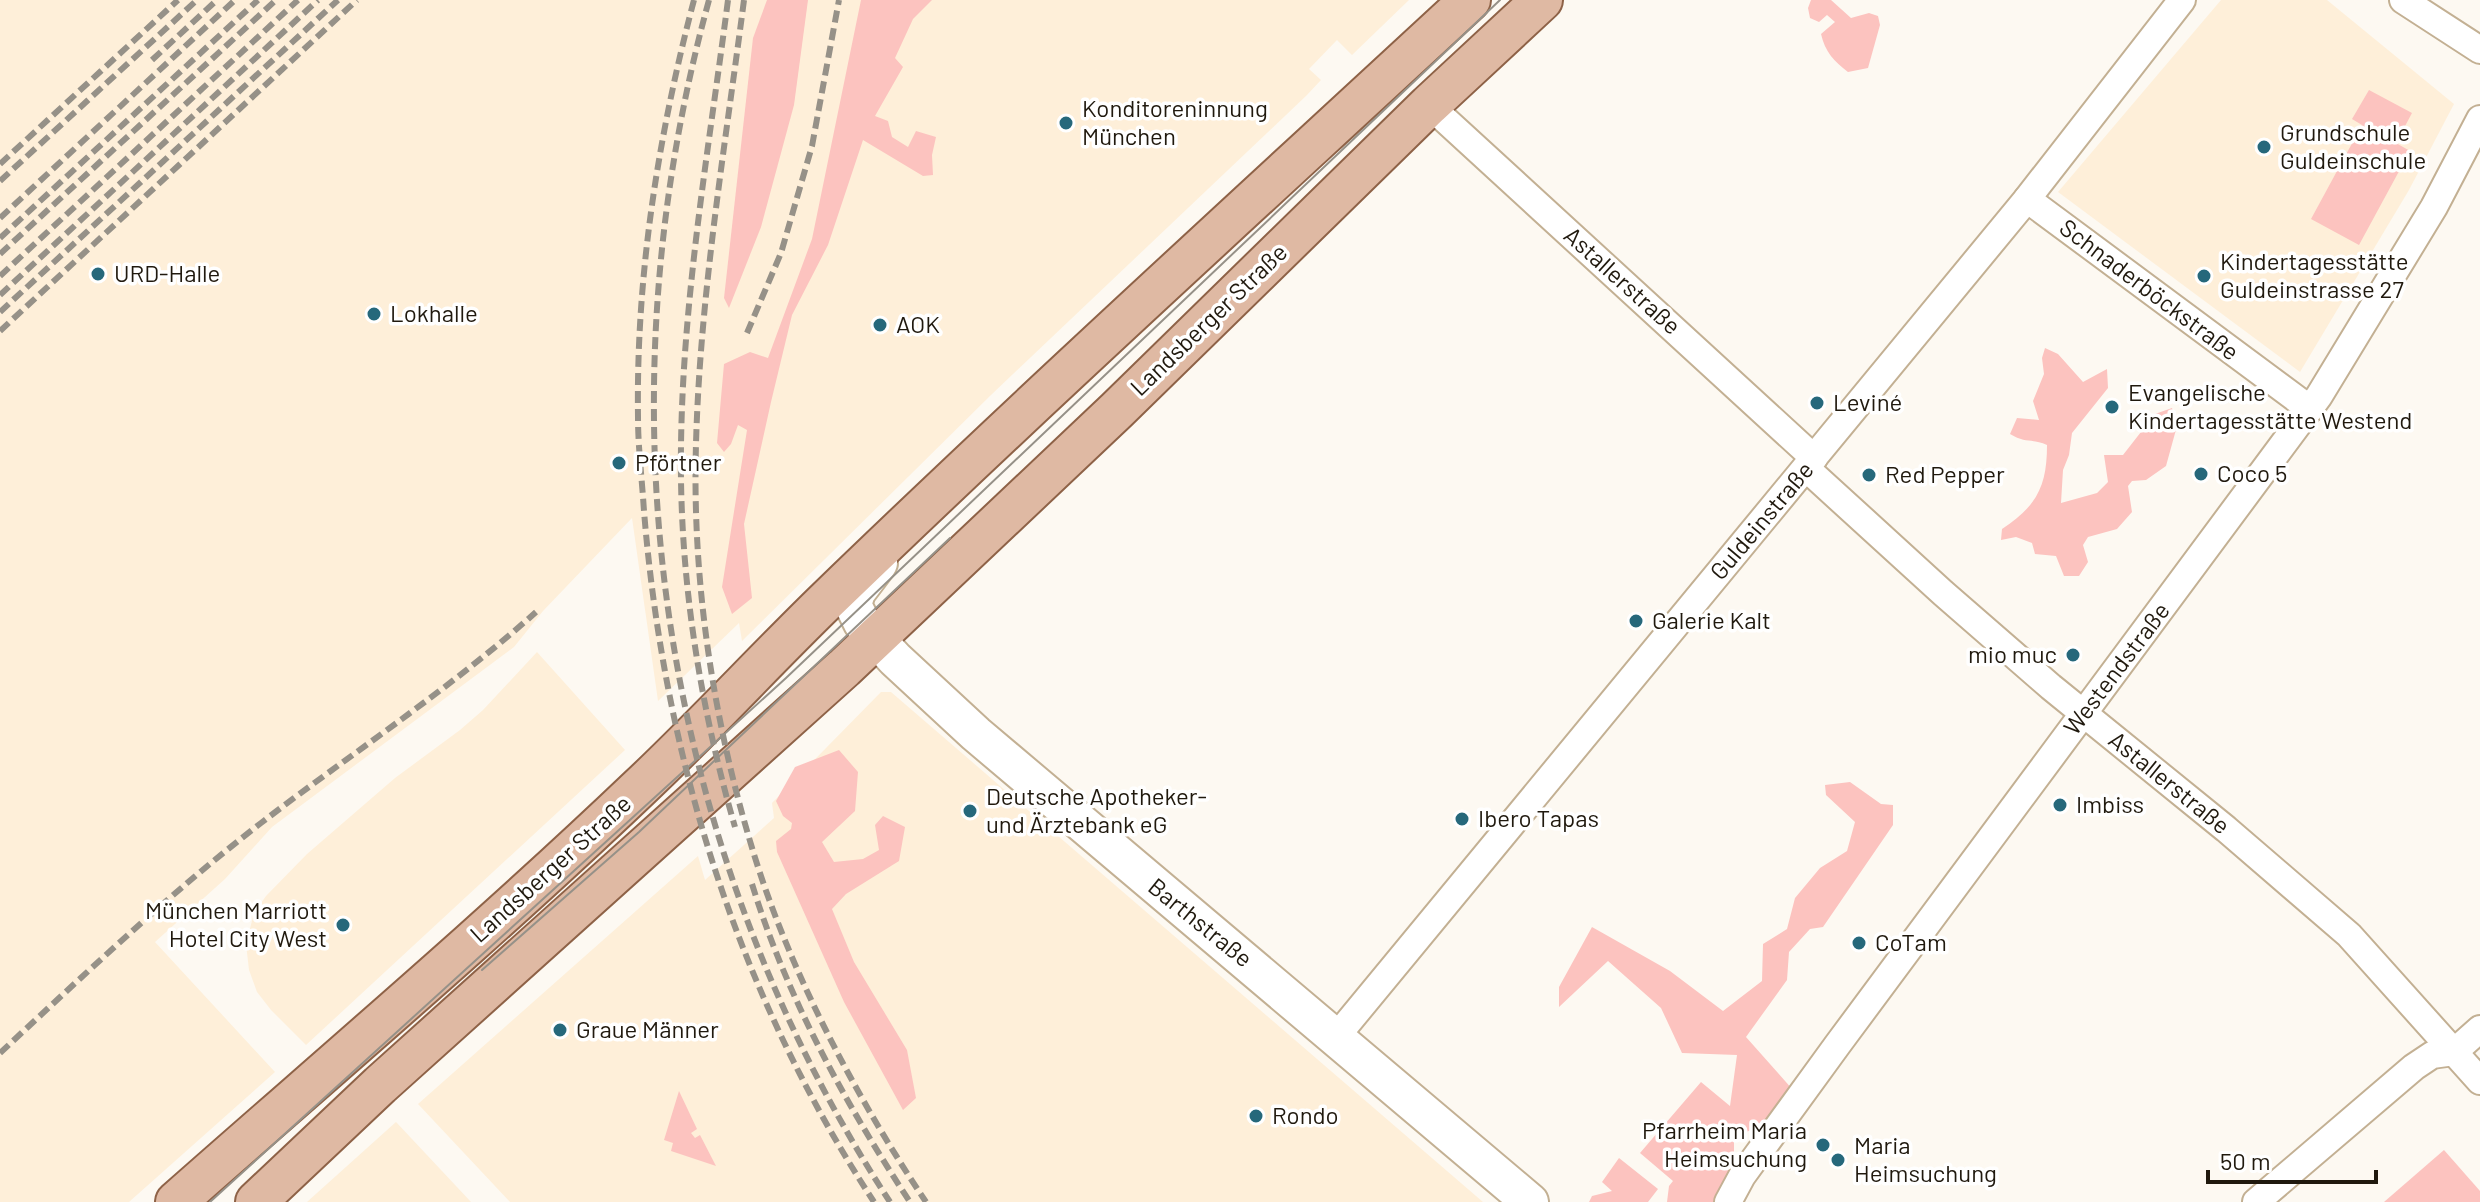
<svg xmlns="http://www.w3.org/2000/svg" width="2480" height="1202" font-family="Barlow,sans-serif">
<rect width="100%" height="100%" fill="#fdf9f2"/>
<g fill="#feefd9">
<path d="M 0,0 L 1409,0 L 1352,55 L 1337,40 L 1309,69 L 1321,80 L 1307,95 L 991,395 L 742,641 L 739,623 L 658,701 L 632,518 L 543,611 L 514,647 L 272,827 L 225,879 L 155,942 L 275,1072 L 129,1202 L 0,1202 Z"/>
<path d="M 2221,0 L 2327,0 L 2454,104 L 2409,190 L 2300,372 L 2058,192 Z"/>
<path d="M 537,652 L 625,750 L 306,1045 L 271,1010 L 257,992 L 249,970 L 246,944 L 254,913 L 266,896 L 307,854 L 395,778 L 460,730 L 483,710 Z"/>
<path d="M 881,692 L 891,692 L 1483,1202 L 510,1202 L 418,1104 L 698,856 L 705,880 L 774,818 L 772,803 Z"/>
<path d="M 396,1122 L 471,1202 L 307,1202 Z"/>
</g>
<g fill="#fcc3bf">
<path d="M 767,0 L 808,0 L 794,105 L 761,227 L 729,308 L 724,298 L 753,38 Z"/>
<path d="M 861,0 L 932,0 L 913,19 L 895,58 L 903,67 L 875,116 L 888,121 L 892,137 L 908,147 L 916,131 L 936,137 L 932,155 L 933,175 L 923,176 L 863,140 L 828,245 L 792,315 L 771,402 L 744,524 L 752,598 L 732,614 L 722,587 L 747,430 L 738,425 L 731,444 L 724,452 L 717,443 L 724,364 L 750,352 L 768,358 L 812,239 Z"/>
<path d="M 1811,0 L 1831,0 L 1851,18 L 1869,13 L 1878,16 L 1880,25 L 1868,68 L 1848,72 C 1834,61 1825,52 1821,34 L 1835,22 L 1827,15 L 1819,22 L 1810,18 L 1808,8 Z"/>
<path d="M 2369,90 L 2412,113 L 2396,143 L 2410,151 L 2359,245 L 2311,219 L 2362,125 L 2352,119 Z"/>
<path d="M 2045,348 L 2058,354 L 2083,382 L 2107,369 L 2108,388 L 2072,433 L 2069,455 L 2063,470 L 2061,503 L 2097,493 L 2108,482 L 2104,455 L 2123,455 L 2155,414 L 2172,408 L 2177,426 L 2166,466 L 2146,480 L 2132,481 L 2128,486 L 2132,512 L 2117,529 L 2088,537 L 2083,545 L 2088,562 L 2079,576 L 2064,576 L 2056,556 L 2035,554 L 2032,543 L 2016,537 L 2001,540 L 2002,529 C 2037,506 2047,486 2047,445 C 2033,438 2026,444 2010,434 L 2017,418 L 2039,420 L 2033,401 L 2044,374 L 2042,358 Z"/>
<path d="M 839,750 L 858,772 L 855,811 L 822,842 L 834,862 L 863,859 L 879,850 L 875,825 L 883,816 L 905,827 L 899,861 L 846,894 L 832,909 L 854,962 L 907,1050 L 916,1098 L 903,1110 L 844,1002 L 777,852 L 776,841 L 791,829 L 792,823 L 783,816 L 776,801 L 795,767 Z"/>
<path d="M 1850,782 L 1881,804 L 1893,805 L 1893,825 L 1823,927 L 1810,929 L 1789,952 L 1787,980 L 1746,1037 L 1793,1090 L 1760,1128 L 1734,1135 L 1734,1157 L 1717,1202 L 1667,1202 L 1669,1186 L 1673,1181 L 1640,1153 L 1701,1082 L 1730,1106 L 1737,1055 L 1682,1053 L 1661,1008 L 1608,961 L 1559,1007 L 1559,987 L 1592,927 L 1670,971 L 1723,1011 L 1762,981 L 1763,944 L 1787,929 L 1795,898 L 1820,868 L 1847,851 L 1855,822 L 1826,795 L 1825,785 Z"/>
<path d="M 679,1091 L 697,1129 L 691,1133 L 695,1138 L 700,1135 L 716,1166 L 671,1151 L 673,1143 L 664,1140 Z"/>
<path d="M 2444,1150 L 2480,1191 L 2480,1202 L 2384,1202 Z"/>
<path d="M 1619,1158 L 1658,1189 L 1648,1202 L 1589,1202 L 1592,1196 L 1612,1191 L 1602,1182 Z"/>
</g>
<g fill="none" stroke-linecap="round" stroke-linejoin="round">
<g stroke="#c3b093" stroke-width="30">
<g id="street">
<path d="M 2403,0 L 2480,50"/>
<path d="M 1429,105 L 1814,458"/>
<path d="M 2027,199 L 2310,409"/>
<path d="M 1806,468 L 1943,593 L 2051,687 L 2226,829 L 2349,935 L 2480,1081"/>
<path d="M 1336,1037 L 2027,199 L 2182,0"/>
<path d="M 1728,1202 L 1742,1176 L 1838,1044 L 2319,396 L 2434,207 L 2480,119"/>
<path d="M 2256,1202 L 2414,1067 L 2432,1055 L 2454,1052 L 2480,1029"/>
</g>
</g>
<g stroke="#c3b093" stroke-width="40">
<path id="secondary" d="M 879,563 L 857,592 L 853,605 L 862,623 L 895,659 L 976,734 L 1530,1202"/>
</g>
<g stroke="#8e6247" stroke-width="44">
<g id="primary">
<path d="M 176,1202 C 331,1065 489,931 639,788 C 704,727 764,661 827,600 C 1038,396 1255,199 1470,0"/>
<path d="M 256,1202 L 380,1085 L 844,668 L 1117,410 L 1429,105 L 1542,0"/>
</g>
</g>
<use href="#street" stroke="#fff" stroke-width="26"/>
<use href="#secondary" stroke="#fff" stroke-width="36"/>
<use href="#primary" stroke="#dfb9a3" stroke-width="40"/>
<g stroke="#969188" stroke-width="2">
<path d="M 482,970 L 639,832 L 950,538"/>
<path d="M 210,1202 L 786,678 L 1500,0"/>
</g>
<g stroke="#969188" stroke-width="6" stroke-dasharray="12 6" stroke-linecap="butt">
<path d="M 694,0 C 658,136 636,276 638,417 C 638,448 642,479 644,511 C 664,758 738,994 874,1202"/>
<path d="M 709,0 C 596,410 657,845 890,1202"/>
<path d="M 728,0 C 709,147 683,296 681,445 C 679,574 699,703 735,827"/>
<path d="M 744,0 C 725,147 700,295 696,444 C 692,577 712,714 750,841 C 786,965 855,1096 926,1202"/>
<path d="M 152,60 L 217,0"/>
<path d="M 0,164 L 178,0"/>
<path d="M 0,181 L 197,0"/>
<path d="M 0,218 L 235,0"/>
<path d="M 0,238 L 258,0"/>
<path d="M 0,254 L 276,0"/>
<path d="M 0,276 L 298,0"/>
<path d="M 0,295 L 318,0"/>
<path d="M 0,312 L 338,0"/>
<path d="M 0,331 L 357,0"/>
<path d="M 747,333 L 781,253 L 812,146 L 839,0"/>
<path d="M 752,884 C 787,998 845,1103 910,1202"/>
<path d="M 0,1053 C 85,974 169,894 261,823 C 352,753 450,689 536,612"/>
</g>
</g>
<g fill="#26687b" stroke="#fff" stroke-width="3">
<circle cx="1066" cy="123" r="8"/>
<circle cx="2264" cy="147" r="8"/>
<circle cx="98" cy="274" r="8"/>
<circle cx="2204" cy="276" r="8"/>
<circle cx="374" cy="314" r="8"/>
<circle cx="880" cy="325" r="8"/>
<circle cx="1817" cy="403" r="8"/>
<circle cx="2112" cy="407" r="8"/>
<circle cx="619" cy="463" r="8"/>
<circle cx="2201" cy="474" r="8"/>
<circle cx="1869" cy="475" r="8"/>
<circle cx="1636" cy="621" r="8"/>
<circle cx="2073" cy="655" r="8"/>
<circle cx="2060" cy="805" r="8"/>
<circle cx="970" cy="811" r="8"/>
<circle cx="1462" cy="819" r="8"/>
<circle cx="343" cy="925" r="8"/>
<circle cx="1859" cy="943" r="8"/>
<circle cx="560" cy="1030" r="8"/>
<circle cx="1256" cy="1116" r="8"/>
<circle cx="1823" cy="1145" r="8"/>
<circle cx="1838" cy="1160" r="8"/>
</g>
<g text-anchor="middle" stroke-width="7" stroke-linejoin="round" paint-order="stroke">
<g font-size="24" fill="#20190e" stroke="#fff" text-anchor="start">
<text x="1082" y="117">Konditoreninnung<tspan x="1082" dy="28">München</tspan></text>
<text x="2280" y="141">Grundschule<tspan x="2280" dy="28">Guldeinschule</tspan></text>
<text x="2220" y="270">Kindertagesstätte<tspan x="2220" dy="28">Guldeinstrasse 27</tspan></text>
<text x="114" y="282">URD-Halle</text>
<text x="390" y="322">Lokhalle</text>
<text x="896" y="333">AOK</text>
<text x="2128" y="401">Evangelische<tspan x="2128" dy="28">Kindertagesstätte Westend</tspan></text>
<text x="1833" y="411">Leviné</text>
<text x="635" y="471">Pförtner</text>
<text x="2217" y="482">Coco 5</text>
<text x="1885" y="483">Red Pepper</text>
<text x="1652" y="629">Galerie Kalt</text>
<text x="2057" y="663" text-anchor="end">mio muc</text>
<text x="986" y="805">Deutsche Apotheker-<tspan x="986" dy="28">und Ärztebank eG</tspan></text>
<text x="2076" y="813">Imbiss</text>
<text x="1478" y="827">Ibero Tapas</text>
<text x="327" y="919" text-anchor="end">München Marriott<tspan x="327" dy="28">Hotel City West</tspan></text>
<text x="1875" y="951">CoTam</text>
<text x="576" y="1038">Graue Männer</text>
<text x="1272" y="1124">Rondo</text>
<text x="1807" y="1139" text-anchor="end">Pfarrheim Maria<tspan x="1807" dy="28">Heimsuchung</tspan></text>
<text x="1854" y="1154">Maria<tspan x="1854" dy="28">Heimsuchung</tspan></text>
</g>
<g font-size="24" fill="#20190e" stroke="#fff">
<text transform="translate(1622 281) rotate(42)" y="8">Astallerstraße</text>
<text transform="translate(2149 290) rotate(37)" y="8">Schnaderböckstraße</text>
<text transform="translate(1209 320) rotate(-44)" y="8">Landsberger Straße</text>
<text transform="translate(1762 521) rotate(-50)" y="8">Guldeinstraße</text>
<text transform="translate(2117 669) rotate(-53)" y="8">Westendstraße</text>
<text transform="translate(2169 783) rotate(39)" y="8">Astallerstraße</text>
<text transform="translate(551 869) rotate(-42)" y="8">Landsberger Straße</text>
<text transform="translate(1200 923) rotate(39)" y="8">Barthstraße</text>
</g>
</g>
<path d="M2208 1170v12h168v-12" fill="none" stroke="#20190e" stroke-width="4"/>
<text x="2220" y="1170" font-size="24" fill="#20190e" stroke="#ffffff" stroke-width="6" paint-order="stroke">50 m</text>
</svg>
